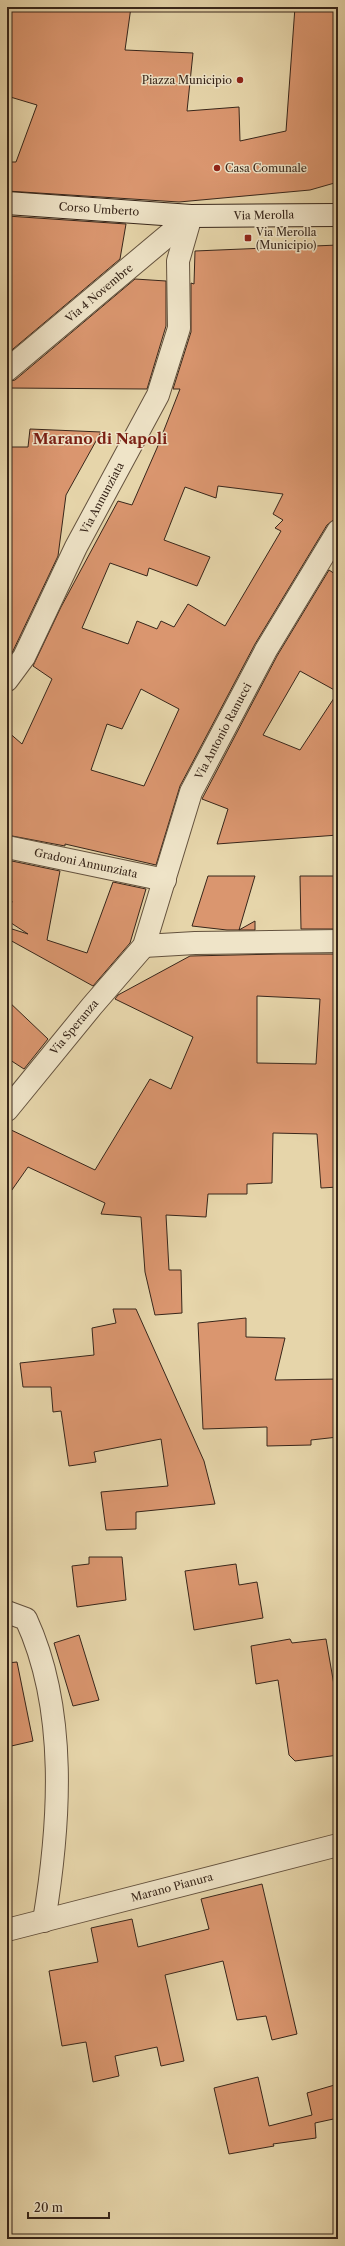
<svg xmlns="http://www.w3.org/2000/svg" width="345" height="2246" font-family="'Libre Caslon Text',serif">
<rect width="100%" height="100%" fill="#e6d5aa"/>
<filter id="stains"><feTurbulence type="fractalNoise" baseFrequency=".005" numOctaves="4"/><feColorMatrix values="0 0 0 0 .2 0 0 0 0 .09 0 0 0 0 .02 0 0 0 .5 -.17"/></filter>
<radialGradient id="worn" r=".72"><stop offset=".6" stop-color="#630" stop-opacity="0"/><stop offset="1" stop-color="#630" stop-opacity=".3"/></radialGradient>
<g fill="#da966f" stroke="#38261a" fill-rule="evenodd">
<path d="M 7,7 L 131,7 L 125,50 L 193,53 L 187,111 L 239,107 L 240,141 L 286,131 L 295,7 L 338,7 L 338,41 L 334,70 L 338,70 L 338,182 L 310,190 L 179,202 L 7,191 L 7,162 L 16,162 L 37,105 L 7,96 Z"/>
<path d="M 7,216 L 126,224 L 120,259 L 7,354 Z"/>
<path d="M 338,245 L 338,513 L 335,519 L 327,525 L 255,644 L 180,786 L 156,865 L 65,844 L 65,846 L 7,835 L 7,731 L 22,744 L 52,679 L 33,666 L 61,607 L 118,501 L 132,505 L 157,448 L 180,389 L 173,389 L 191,332 L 191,283 L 194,284 L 195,251 ZM 218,486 L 283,494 L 273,514 L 283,520 L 275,528 L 281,531 L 225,626 L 188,604 L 174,627 L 161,621 L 157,629 L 137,621 L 128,644 L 82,628 L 110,563 L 147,576 L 149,568 L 197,586 L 210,557 L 164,540 L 185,487 L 216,498 ZM 141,689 L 179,709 L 144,786 L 91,770 L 107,724 L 122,729 Z"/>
<path d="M 135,279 L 166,281 L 166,326 L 147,389 L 7,388 L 7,382 L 15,380 Z"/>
<path d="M 30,429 L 101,432 L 66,495 L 58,556 L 12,653 L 7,650 L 7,458 L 8,447 L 28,447 Z"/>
<path d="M 329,570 L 338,576 L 338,692 L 300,671 L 263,735 L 300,750 L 338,692 L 338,835 L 217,844 L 228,809 L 202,799 L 203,797 L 277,656 Z"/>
<path d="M 7,860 L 60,871 L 47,940 L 87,953 L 113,882 L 146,889 L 130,943 L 93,986 L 8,939 L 12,929 L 28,934 L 8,921 L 12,901 L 7,900 Z"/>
<path d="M 208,876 L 255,876 L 239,930 L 255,921 L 255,930 L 227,930 L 192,926 Z"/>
<path d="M 300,876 L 338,876 L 338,929 L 301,929 Z"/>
<path d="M 279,954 L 338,954 L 338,1187 L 321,1188 L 317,1134 L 273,1133 L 272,1183 L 247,1184 L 247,1194 L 208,1194 L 206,1217 L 166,1215 L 169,1270 L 181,1270 L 182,1313 L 155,1315 L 145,1272 L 141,1217 L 101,1214 L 105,1203 L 28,1167 L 7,1197 L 7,1128 L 95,1170 L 150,1079 L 171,1089 L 193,1037 L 115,999 L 118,995 L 190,956 ZM 257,996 L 320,999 L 316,1064 L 257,1063 Z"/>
<path d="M 7,1000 L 48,1039 L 24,1069 L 7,1058 Z"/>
<path d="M 113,1309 L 136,1309 L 204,1461 L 215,1504 L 136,1512 L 136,1529 L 106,1530 L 101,1492 L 168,1486 L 161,1439 L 94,1452 L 96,1462 L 69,1466 L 61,1411 L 53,1412 L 51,1387 L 23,1387 L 20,1363 L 94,1355 L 92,1328 L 116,1323 Z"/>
<path d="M 246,1318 L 246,1337 L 285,1338 L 275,1380 L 338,1379 L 338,1437 L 311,1440 L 311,1445 L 267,1446 L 267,1427 L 203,1429 L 198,1323 Z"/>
<path d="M 89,1557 L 122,1557 L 126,1600 L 77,1607 L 72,1566 L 89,1564 Z"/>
<path d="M 236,1564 L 239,1585 L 257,1582 L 263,1618 L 194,1630 L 185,1571 Z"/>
<path d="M 79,1635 L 99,1700 L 73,1706 L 54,1643 Z"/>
<path d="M 290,1639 L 292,1643 L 326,1639 L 338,1708 L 338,1755 L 295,1761 L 289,1755 L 278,1680 L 256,1684 L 251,1646 Z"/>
<path d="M 17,1662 L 33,1741 L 7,1747 L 7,1663 Z"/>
<path d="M 262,1884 L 297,2034 L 272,2040 L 266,2016 L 237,2020 L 223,1961 L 165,1975 L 184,2061 L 161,2066 L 157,2047 L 115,2056 L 119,2076 L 93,2082 L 86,2042 L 62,2046 L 49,1971 L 98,1962 L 91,1928 L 132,1919 L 138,1947 L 209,1929 L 201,1899 Z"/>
<path d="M 258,2077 L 269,2126 L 312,2115 L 307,2093 L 338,2084 L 338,2118 L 315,2123 L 316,2138 L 273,2144 L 274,2146 L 229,2154 L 214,2088 Z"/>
</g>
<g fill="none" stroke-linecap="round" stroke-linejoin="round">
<g stroke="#64523e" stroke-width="24">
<g id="minor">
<path d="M 7,370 L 191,216"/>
<path d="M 7,680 L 24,657 L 76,547 L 158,395 L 179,328 L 178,261 L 191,216"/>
<path d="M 7,847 L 165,880"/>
<path d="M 144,946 L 195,943 L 338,941"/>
<path d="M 7,1110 L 92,1006 L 144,946 L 191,792 L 266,650 L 338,531"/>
<path d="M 7,1612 L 26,1619 C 68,1710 60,1824 44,1921"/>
</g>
</g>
<g stroke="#64523e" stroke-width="24">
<path id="tertiary" d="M 7,1930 L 338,1845"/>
</g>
<g stroke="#38261a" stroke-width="24">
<path id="secondary" d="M 7,203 L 191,216 L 338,215"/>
</g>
<use href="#minor" stroke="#efe4c8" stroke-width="22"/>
<use href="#tertiary" stroke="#efe4c8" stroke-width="22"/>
<use href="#secondary" stroke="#efe4c8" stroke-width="22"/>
</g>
<g fill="#8f2418" stroke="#efe4c8" stroke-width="1.5">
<circle cx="240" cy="80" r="4"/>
<circle cx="217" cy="168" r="4"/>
<rect x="244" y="234" width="8" height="8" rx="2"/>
</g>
<g text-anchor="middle" stroke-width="3" stroke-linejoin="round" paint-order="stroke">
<g font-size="11" fill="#38261a" stroke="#efe4c8" text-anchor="start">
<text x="232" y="84" text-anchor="end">Piazza Municipio</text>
<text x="225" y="172">Casa Comunale</text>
<text x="256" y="236">Via Merolla<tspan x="256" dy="13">(Municipio)</tspan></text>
</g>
<g font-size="11" fill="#38261a" stroke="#efe4c8">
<text transform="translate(99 209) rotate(4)" y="4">Corso Umberto</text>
<text transform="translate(264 215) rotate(-1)" y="4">Via Merolla</text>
<text transform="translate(99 293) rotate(-40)" y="4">Via 4 Novembre</text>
<text transform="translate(102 498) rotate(-62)" y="4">Via Annunziata</text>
<text transform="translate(223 731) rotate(-62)" y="4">Via Antonio Ranucci</text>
<text transform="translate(86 863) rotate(12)" y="4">Gradoni Annunziata</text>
<text transform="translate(74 1027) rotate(-50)" y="4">Via Speranza</text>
<text transform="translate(172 1887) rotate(-15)" y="4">Marano Pianura</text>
</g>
<g font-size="15" font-weight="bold" fill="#7a1f14" stroke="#efe4c8">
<text x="100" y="444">Marano di Napoli</text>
</g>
</g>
<rect width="345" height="2246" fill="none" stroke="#e6d5aa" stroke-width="24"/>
<rect x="8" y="8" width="329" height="2230" fill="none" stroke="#38261a" stroke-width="2"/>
<rect x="12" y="12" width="321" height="2222" fill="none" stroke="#38261a"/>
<path d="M28 2212v6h81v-6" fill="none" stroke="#38261a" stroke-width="2"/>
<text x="34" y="2212" font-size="12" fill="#38261a" stroke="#efe4c8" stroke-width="3" paint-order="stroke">20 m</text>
<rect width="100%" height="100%" filter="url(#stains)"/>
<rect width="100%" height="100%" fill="url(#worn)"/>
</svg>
